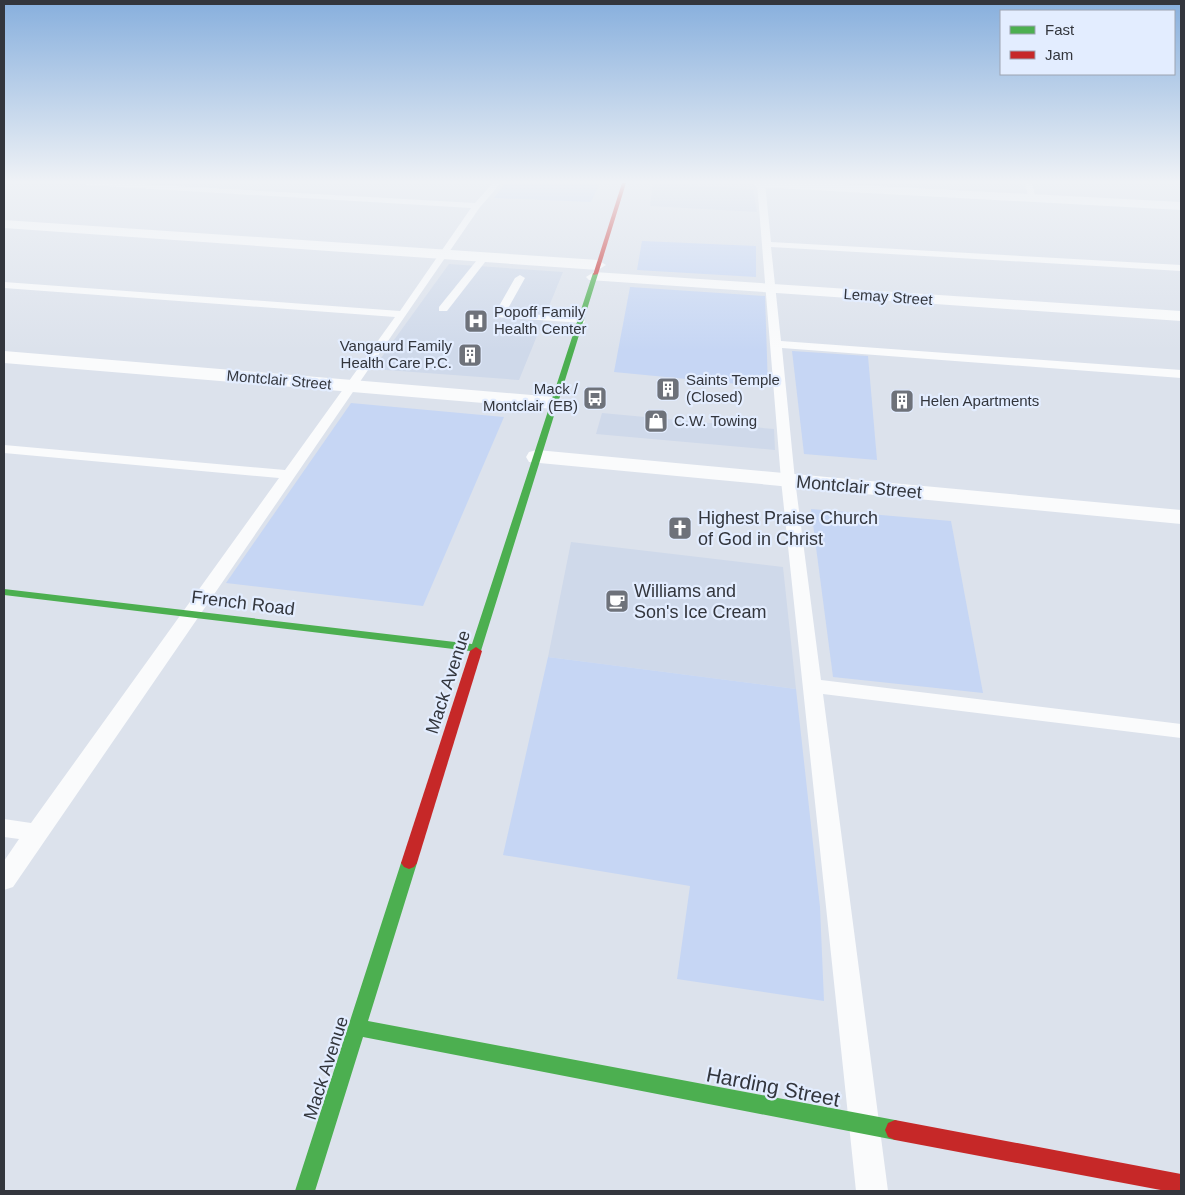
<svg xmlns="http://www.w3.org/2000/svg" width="1185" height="1195" font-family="Helvetica,sans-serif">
<rect width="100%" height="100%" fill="#dce2ec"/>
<g fill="#cfd9ea">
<path d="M 653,183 L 753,189 L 757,212 L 650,206 Z"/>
<path d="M 449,264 L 563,272 L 519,380 L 373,369 Z"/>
<path d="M 602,413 L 774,429 L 775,450 L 596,434 Z"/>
<path d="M 571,542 L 783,567 L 796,689 L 548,657 Z"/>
</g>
<g fill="#c6d6f4">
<path d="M 506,183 L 600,183 L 591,202 L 494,198 Z"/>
<path d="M 642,241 L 756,246 L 756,277 L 637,270 Z"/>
<path d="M 630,287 L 765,296 L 768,387 L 614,372 Z"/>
<path d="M 792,351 L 868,356 L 877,460 L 804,454 Z"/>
<path d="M 351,403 L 504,417 L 423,606 L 226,583 Z"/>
<path d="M 811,509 L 951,521 L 983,693 L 833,677 Z"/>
<path d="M 548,657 L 796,689 L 820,907 L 824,1001 L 677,979 L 690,886 L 503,855 Z"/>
</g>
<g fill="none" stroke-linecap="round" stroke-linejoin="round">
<g fill="#fafbfc" fill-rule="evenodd">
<path d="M 82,183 L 122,183 L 475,203 L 493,183 L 501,183 L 480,207 L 13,887 L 4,890 L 4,861 L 19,839 L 4,837 L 4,819 L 31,823 L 279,478 L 4,453 L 4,445 L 285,470 L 395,317 L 4,288 L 4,282 L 400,311 L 471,208 L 86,185 Z"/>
<path d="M 757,183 L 765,183 L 771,242 L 1181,265 L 1181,271 L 771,247 L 781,341 L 1181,370 L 1181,378 L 782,348 L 795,480 L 821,680 L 1181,724 L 1181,738 L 823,694 L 888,1191 L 856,1191 L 781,480 Z"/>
<path d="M 1024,183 L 1032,183 L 1036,200 L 1030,200 Z"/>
<path d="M 481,255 L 489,257 L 447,311 L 439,311 L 439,307 Z"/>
<path d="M 520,275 L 525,278 L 506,312 L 580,318 L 585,321 L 584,323 L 495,317 L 494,315 L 515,278 Z"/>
</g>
<g fill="#fafbfc" fill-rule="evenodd">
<path d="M 751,183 L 821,183 L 1181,202 L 1181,210 L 757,187 Z"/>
<path d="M 4,220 L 598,260 L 606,265 L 598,270 L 4,228 Z"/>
<path d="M 594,272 L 1181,311 L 1181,321 L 589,280 L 586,277 Z"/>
<path d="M 4,351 L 555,397 L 562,399 L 565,403 L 562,407 L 555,409 L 4,363 Z"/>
<path d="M 537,450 L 1181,510 L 1181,524 L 529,462 L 526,457 L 529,452 Z"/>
</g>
<g fill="#4caf50" fill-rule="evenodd">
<path d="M 593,273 L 598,274 L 480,654 L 476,655 L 470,651 L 4,595 L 4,589 L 472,644 Z"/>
<path d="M 409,857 L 414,859 L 417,863 L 368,1021 L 895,1120 L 902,1123 L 905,1130 L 902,1137 L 895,1140 L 363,1037 L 315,1191 L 295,1191 L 401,863 L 404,859 Z"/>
</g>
<g fill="#c62828" fill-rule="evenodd">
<path d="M 622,183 L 626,183 L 598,274 L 593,275 Z"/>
<path d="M 476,647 L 482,651 L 417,863 L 414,867 L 409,869 L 404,867 L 401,863 L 470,651 Z"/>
<path d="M 895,1120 L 1181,1174 L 1181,1191 L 1166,1191 L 895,1140 L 888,1137 L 885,1130 L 888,1123 Z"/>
</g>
</g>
<linearGradient id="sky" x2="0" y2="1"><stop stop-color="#87afdd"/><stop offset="0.52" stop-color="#eff2f6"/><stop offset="1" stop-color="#eff2f6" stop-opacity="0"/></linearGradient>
<rect width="1185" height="350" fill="url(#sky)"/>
<defs>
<g id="hospital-square" transform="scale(1.25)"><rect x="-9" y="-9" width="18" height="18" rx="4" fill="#6e727a" stroke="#e3edff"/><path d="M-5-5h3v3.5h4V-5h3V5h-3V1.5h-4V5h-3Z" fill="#fff"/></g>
<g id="building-square" transform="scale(1.25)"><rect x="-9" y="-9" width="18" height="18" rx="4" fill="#6e727a" stroke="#e3edff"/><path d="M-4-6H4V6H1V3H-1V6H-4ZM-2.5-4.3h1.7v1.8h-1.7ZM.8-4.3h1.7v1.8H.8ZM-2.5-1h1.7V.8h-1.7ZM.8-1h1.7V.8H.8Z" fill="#fff"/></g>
<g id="bus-square" transform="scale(1.25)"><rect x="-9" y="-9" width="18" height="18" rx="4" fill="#6e727a" stroke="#e3edff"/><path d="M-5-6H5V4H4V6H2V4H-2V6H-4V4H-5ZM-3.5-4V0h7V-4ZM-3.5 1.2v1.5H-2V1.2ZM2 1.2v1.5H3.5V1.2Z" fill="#fff"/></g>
<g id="shop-square" transform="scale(1.25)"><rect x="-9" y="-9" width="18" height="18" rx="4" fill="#6e727a" stroke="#e3edff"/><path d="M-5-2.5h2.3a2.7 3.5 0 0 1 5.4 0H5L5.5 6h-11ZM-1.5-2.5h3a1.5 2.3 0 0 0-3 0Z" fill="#fff"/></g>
<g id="church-square" transform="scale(1.25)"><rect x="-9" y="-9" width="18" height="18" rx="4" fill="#6e727a" stroke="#e3edff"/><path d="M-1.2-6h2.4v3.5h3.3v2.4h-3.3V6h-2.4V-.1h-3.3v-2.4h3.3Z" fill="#fff"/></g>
<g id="cafe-square" transform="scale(1.25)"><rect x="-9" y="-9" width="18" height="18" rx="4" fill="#6e727a" stroke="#e3edff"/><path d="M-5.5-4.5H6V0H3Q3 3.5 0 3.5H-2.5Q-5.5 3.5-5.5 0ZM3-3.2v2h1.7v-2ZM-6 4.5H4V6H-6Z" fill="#fff"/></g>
</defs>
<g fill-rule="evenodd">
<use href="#hospital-square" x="476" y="321"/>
<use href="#building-square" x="470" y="355"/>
<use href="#building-square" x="668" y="389"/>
<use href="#bus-square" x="595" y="398"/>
<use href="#building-square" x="902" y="401"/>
<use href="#shop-square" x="656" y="421"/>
<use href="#church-square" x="680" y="528"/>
<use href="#cafe-square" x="617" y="601"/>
</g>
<g text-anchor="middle" stroke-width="4.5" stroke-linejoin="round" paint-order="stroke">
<g font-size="15" fill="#33363d" stroke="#e3edff">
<text transform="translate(888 297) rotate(4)" y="5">Lemay Street</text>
<text transform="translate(279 380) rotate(5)" y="5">Montclair Street</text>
</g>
<g font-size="15" fill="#33363d" stroke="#e3edff" text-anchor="start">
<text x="494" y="317">Popoff Family<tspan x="494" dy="17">Health Center</tspan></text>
<text x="452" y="351" text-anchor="end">Vangaurd Family<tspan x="452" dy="17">Health Care P.C.</tspan></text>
<text x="686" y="385">Saints Temple<tspan x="686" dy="17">(Closed)</tspan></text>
<text x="578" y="394" text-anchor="end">Mack /<tspan x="578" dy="17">Montclair (EB)</tspan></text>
<text x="920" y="406">Helen Apartments</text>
<text x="674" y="426">C.W. Towing</text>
</g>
<g font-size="18" fill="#33363d" stroke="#e3edff">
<text transform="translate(859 487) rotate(5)" y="6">Montclair Street</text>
<text transform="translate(243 603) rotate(7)" y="6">French Road</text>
<text transform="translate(448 682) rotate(-72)" y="6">Mack Avenue</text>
<text transform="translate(326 1068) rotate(-72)" y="6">Mack Avenue</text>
</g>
<g font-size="18" fill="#33363d" stroke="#e3edff" text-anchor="start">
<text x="698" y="524">Highest Praise Church<tspan x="698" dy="21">of God in Christ</tspan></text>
<text x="634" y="597">Williams and<tspan x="634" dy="21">Son's Ice Cream</tspan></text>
</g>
<g font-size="21" fill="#33363d" stroke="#e3edff">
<text transform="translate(773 1087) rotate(11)" y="7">Harding Street</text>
</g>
</g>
<rect width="1185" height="1195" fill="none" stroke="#33363d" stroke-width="10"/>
<rect x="1000" y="10" width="175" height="65" fill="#e3edff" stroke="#9da4b1"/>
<rect x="1010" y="26" width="25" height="8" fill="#4caf50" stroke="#9da4b1"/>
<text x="1045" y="35" font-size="15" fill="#33363d">Fast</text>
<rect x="1010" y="51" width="25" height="8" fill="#c62828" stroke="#9da4b1"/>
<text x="1045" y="60" font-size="15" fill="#33363d">Jam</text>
</svg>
